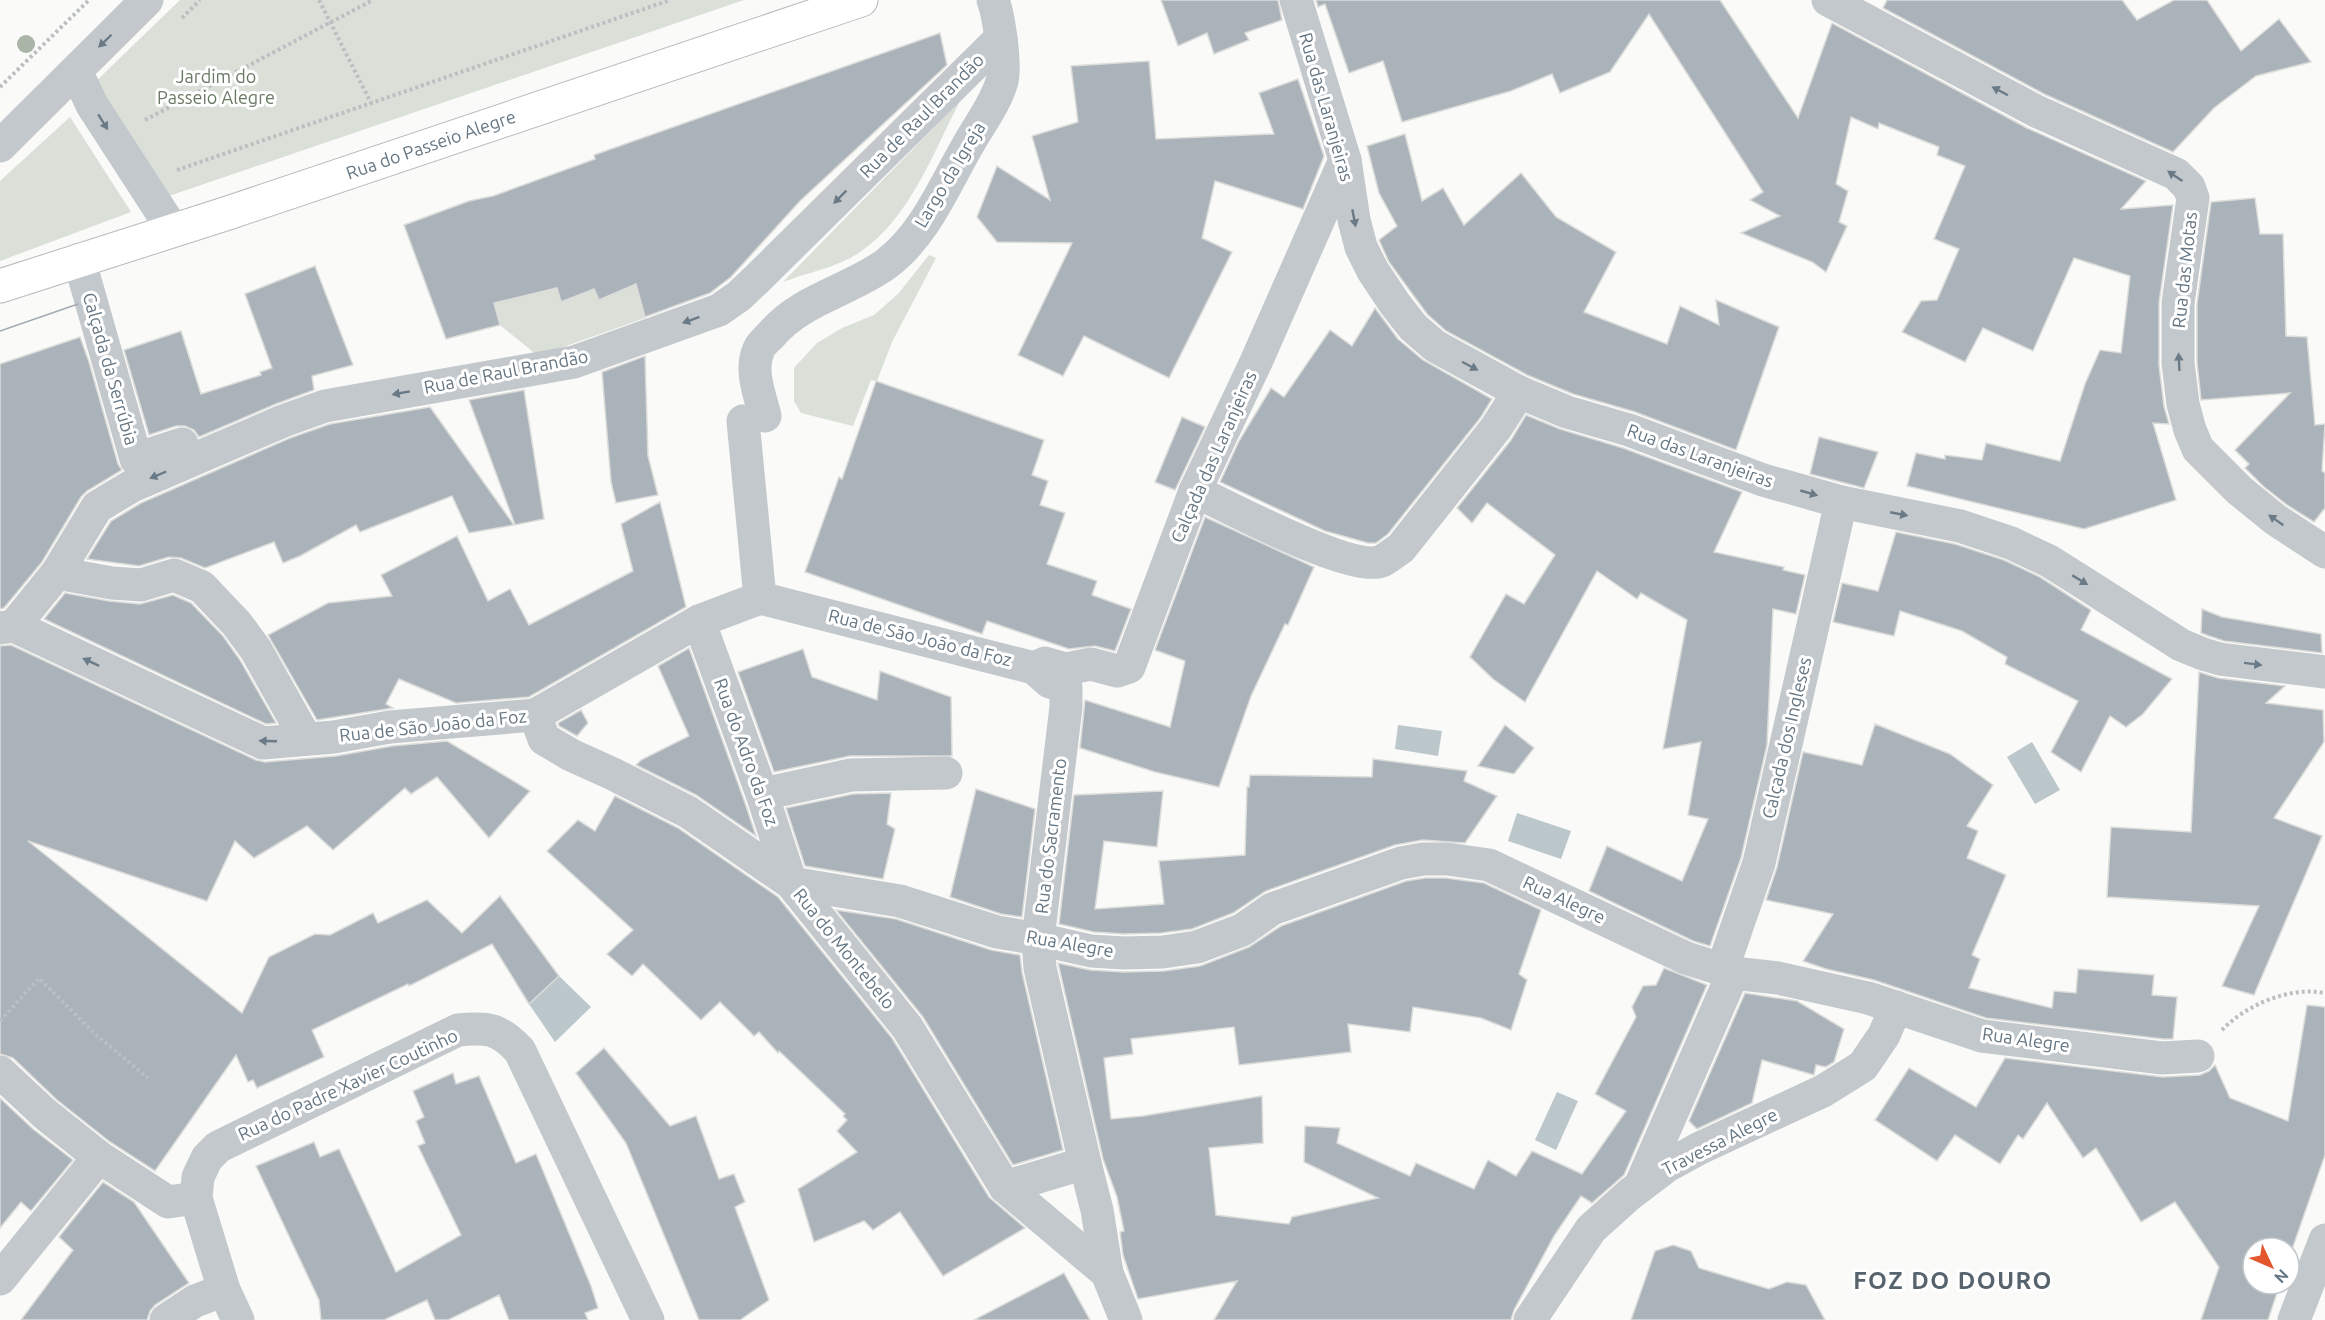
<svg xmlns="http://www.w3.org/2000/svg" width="2325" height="1320" font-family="Ubuntu,sans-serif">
<rect width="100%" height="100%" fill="#fafaf8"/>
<g fill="#dadfd7">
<path d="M 180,0 L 744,0 L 160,199 L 93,84 Z"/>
<path d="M 960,101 C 933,153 910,218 860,252 C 837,268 808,272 783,282 Z"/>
<path d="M 70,117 L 131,212 L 0,261 L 0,181 Z"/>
<path d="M 929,255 L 936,258 L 892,342 L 877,381 L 871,380 L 853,426 L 801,413 L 794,401 L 794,368 L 817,343 L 842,328 L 874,315 L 898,294 Z"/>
<path d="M 636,284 L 645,318 L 538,356 L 500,325 L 493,301 L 557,288 L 562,302 L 594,289 L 598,297 L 603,294 L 606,297 Z"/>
</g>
<g fill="#bbc7cb">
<path d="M 1398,725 L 1442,731 L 1438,756 L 1395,749 Z"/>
<path d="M 2032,742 L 2060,790 L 2035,804 L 2007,757 Z"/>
<path d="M 1517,813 L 1571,831 L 1561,859 L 1508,841 Z"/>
<path d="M 559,976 L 591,1007 L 555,1042 L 529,1004 Z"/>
<path d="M 1557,1092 L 1578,1101 L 1556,1150 L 1535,1140 Z"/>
</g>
<g fill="#aab3b9" stroke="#dcdcda" stroke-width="1.5">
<path d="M 1161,0 L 1278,0 L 1282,20 L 1245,33 L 1249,40 L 1214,54 L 1207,33 L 1178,46 Z"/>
<path d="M 1316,0 L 1720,0 L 1798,118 L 1832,23 L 2027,128 L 2146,181 L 2121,209 L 2173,205 L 2159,303 L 2159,365 L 2164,406 L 2169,424 L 2153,423 L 2176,500 L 2084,529 L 1907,486 L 1916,453 L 1945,459 L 1945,455 L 1982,460 L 1986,443 L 2060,461 L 2085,384 L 2100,350 L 2121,353 L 2130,276 L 2074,258 L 2033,351 L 1983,328 L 1965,362 L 1902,332 L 1921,301 L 1937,300 L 1959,249 L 1934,239 L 1965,166 L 1937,155 L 1939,147 L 1879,123 L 1878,129 L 1851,117 L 1836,184 L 1848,191 L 1839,222 L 1847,226 L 1826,272 L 1812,262 L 1741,233 L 1780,216 L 1750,200 L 1763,192 L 1649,14 L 1610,72 L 1560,93 L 1552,74 L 1511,91 L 1402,122 L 1383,61 L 1349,73 L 1325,4 L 1318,7 Z"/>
<path d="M 1887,0 L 2122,0 L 2137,20 L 2174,0 L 2207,0 L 2241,51 L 2279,19 L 2311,62 L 2256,76 L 2214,108 L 2173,152 L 2044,94 L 1883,8 Z"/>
<path d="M 940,33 L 947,65 L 800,201 L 731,277 L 710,293 L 645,317 L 636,284 L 599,300 L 594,289 L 561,302 L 557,288 L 494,303 L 500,325 L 446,339 L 404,225 L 469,201 L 493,196 L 595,159 L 594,155 Z"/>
<path d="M 1149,61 L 1156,139 L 1274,134 L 1259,93 L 1298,79 L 1324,156 L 1303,209 L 1215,181 L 1202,238 L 1232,252 L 1169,378 L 1084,336 L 1063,376 L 1018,355 L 1072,243 L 997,242 L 977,217 L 997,166 L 1050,200 L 1032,136 L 1078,122 L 1071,66 Z"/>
<path d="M 1405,134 L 1422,201 L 1443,188 L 1464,225 L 1521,173 L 1556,217 L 1616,252 L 1584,312 L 1667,344 L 1680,306 L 1719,325 L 1716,300 L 1779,327 L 1736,450 L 1635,412 L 1573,394 L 1527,375 L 1446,331 L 1427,314 L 1389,262 L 1379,240 L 1397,226 L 1379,193 L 1367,146 Z"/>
<path d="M 2255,198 L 2260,234 L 2283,234 L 2286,336 L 2307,337 L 2315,425 L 2325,424 L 2322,471 L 2325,473 L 2325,508 L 2314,522 L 2287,505 L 2263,486 L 2245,468 L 2249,464 L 2235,450 L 2290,393 L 2201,400 L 2197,362 L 2197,304 L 2211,202 Z"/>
<path d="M 315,266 L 353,365 L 312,376 L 314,390 L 276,404 L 199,437 L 194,430 L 185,426 L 176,426 L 149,435 L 124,350 L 181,331 L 201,394 L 261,375 L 260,372 L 272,368 L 245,294 Z"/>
<path d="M 1375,308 L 1398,339 L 1423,360 L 1492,399 L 1481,417 L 1388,534 L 1376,543 L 1368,543 L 1325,531 L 1220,482 L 1239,441 L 1271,388 L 1284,397 L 1330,330 L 1352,346 Z"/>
<path d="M 80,337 L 89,362 L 118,464 L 122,470 L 87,491 L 81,497 L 42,562 L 4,608 L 0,609 L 0,364 Z"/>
<path d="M 645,356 L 648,456 L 658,495 L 616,503 L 611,482 L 602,372 Z"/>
<path d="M 876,381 L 1044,440 L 1032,475 L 1048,481 L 1040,505 L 1065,513 L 1047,564 L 1097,581 L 1092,595 L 1131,609 L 1115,651 L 1095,646 L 1069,649 L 987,621 L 982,634 L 805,572 L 839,477 L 842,479 Z"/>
<path d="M 524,390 L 544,519 L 515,525 L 469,400 Z"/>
<path d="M 430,407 L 514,525 L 469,533 L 452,496 L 360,532 L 356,525 L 300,556 L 283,563 L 274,542 L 205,568 L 181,558 L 169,557 L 139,566 L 87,559 L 111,521 L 141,503 L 290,438 L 330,424 Z"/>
<path d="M 1526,415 L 1560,429 L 1623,448 L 1742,492 L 1714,552 L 1784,567 L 1783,570 L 1805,575 L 1796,614 L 1773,609 L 1767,745 L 1741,858 L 1710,946 L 1693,941 L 1589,891 L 1607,846 L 1682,881 L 1708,819 L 1688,815 L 1701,742 L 1663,749 L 1687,620 L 1641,593 L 1637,599 L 1597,571 L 1525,702 L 1493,679 L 1470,657 L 1506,594 L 1524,604 L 1555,555 L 1487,503 L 1472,523 L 1457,508 L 1511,440 Z"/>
<path d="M 1182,417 L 1205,427 L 1175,490 L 1155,482 Z"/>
<path d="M 1819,437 L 1878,452 L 1864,488 L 1810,474 Z"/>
<path d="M 660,502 L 686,607 L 529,697 L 456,703 L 399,679 L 386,704 L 393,708 L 317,720 L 268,635 L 328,603 L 392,596 L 381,575 L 457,536 L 488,601 L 510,589 L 529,625 L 633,571 L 621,524 Z"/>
<path d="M 1205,517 L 1314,567 L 1288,625 L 1285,624 L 1251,696 L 1219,787 L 1155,772 L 1080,748 L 1085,700 L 1170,727 L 1185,661 L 1155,650 Z"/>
<path d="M 1896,532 L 1955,544 L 2004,560 L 2040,577 L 2091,610 L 2081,630 L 2172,679 L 2143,714 L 2126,727 L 2110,716 L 2081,772 L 2051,752 L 2078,701 L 2005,664 L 2007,657 L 1962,631 L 1900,611 L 1894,636 L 1833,622 L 1842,583 L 1878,591 Z"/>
<path d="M 65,593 L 109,601 L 140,604 L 173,595 L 191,603 L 223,636 L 240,660 L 276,723 L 266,724 L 44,619 Z"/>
<path d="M 2202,609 L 2222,617 L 2321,634 L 2322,653 L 2224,641 L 2209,636 L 2201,633 Z"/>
<path d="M 11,645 L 256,760 L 265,762 L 336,756 L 392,746 L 447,741 L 530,791 L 489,838 L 437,777 L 411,794 L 405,788 L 333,850 L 307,826 L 254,858 L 235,841 L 207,901 L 28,841 L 242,1013 L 269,957 L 315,934 L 330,935 L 373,913 L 378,923 L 427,900 L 462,933 L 500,896 L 559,976 L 529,1004 L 492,944 L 409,986 L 408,984 L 312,1030 L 324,1057 L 257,1088 L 253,1080 L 248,1082 L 236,1055 L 155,1171 L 110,1142 L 57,1100 L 13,1058 L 0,1054 L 0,646 Z"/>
<path d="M 689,648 L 744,800 L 756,836 L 696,795 L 636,765 L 641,760 L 689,736 L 658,666 Z"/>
<path d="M 803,649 L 812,677 L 877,700 L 880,671 L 951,697 L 952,756 L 850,756 L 774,772 L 738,672 Z"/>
<path d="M 2199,672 L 2218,678 L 2285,686 L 2266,703 L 2323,710 L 2324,742 L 2274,818 L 2322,836 L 2254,995 L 2222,986 L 2259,906 L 2107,897 L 2111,827 L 2191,832 Z"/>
<path d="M 581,710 L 588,723 L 577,736 L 559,726 L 558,723 Z"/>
<path d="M 1875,724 L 1950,754 L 1993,785 L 1967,826 L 1978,831 L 1967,858 L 2006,875 L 1972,955 L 1980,959 L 1969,988 L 2052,1008 L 2054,991 L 2076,993 L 2078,969 L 2154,975 L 2152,995 L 2177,997 L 2173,1039 L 2163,1039 L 1986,1018 L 1874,980 L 1826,969 L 1803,961 L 1833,914 L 1766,900 L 1777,867 L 1803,752 L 1862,765 Z"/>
<path d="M 1505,725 L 1534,748 L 1514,774 L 1478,766 Z"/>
<path d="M 1373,759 L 1467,771 L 1464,781 L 1497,796 L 1465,843 L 1423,840 L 1395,845 L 1266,891 L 1233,913 L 1192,929 L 1161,933 L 1124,934 L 1094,932 L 1059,924 L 1074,795 L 1163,791 L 1157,847 L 1104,841 L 1095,909 L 1164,904 L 1159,861 L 1245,855 L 1247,787 L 1249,787 L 1250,775 L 1372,777 Z"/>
<path d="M 976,789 L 1035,809 L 1022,917 L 1001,914 L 950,897 Z"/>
<path d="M 891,793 L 887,824 L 895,829 L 883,879 L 805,866 L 786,808 L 853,794 Z"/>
<path d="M 615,796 L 678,828 L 778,897 L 892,1038 L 989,1197 L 1025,1228 L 943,1276 L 900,1212 L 873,1230 L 864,1221 L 814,1242 L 798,1189 L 857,1152 L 837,1131 L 847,1120 L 843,1116 L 845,1114 L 779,1051 L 778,1053 L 759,1032 L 754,1036 L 720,1002 L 701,1020 L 643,964 L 632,976 L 607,954 L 633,930 L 547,851 L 578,820 L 595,831 Z"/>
<path d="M 1425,878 L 1446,878 L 1484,883 L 1541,910 L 1519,974 L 1527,980 L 1511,1030 L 1481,1018 L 1413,1007 L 1410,1032 L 1348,1024 L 1351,1052 L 1239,1065 L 1234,1027 L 1131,1039 L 1133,1054 L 1104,1058 L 1111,1119 L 1143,1116 L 1262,1096 L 1263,1143 L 1209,1148 L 1216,1215 L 1289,1224 L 1292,1217 L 1378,1198 L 1304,1162 L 1305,1126 L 1340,1128 L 1337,1143 L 1410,1176 L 1416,1163 L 1474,1189 L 1488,1160 L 1516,1176 L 1532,1151 L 1582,1174 L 1626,1111 L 1595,1094 L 1636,1017 L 1632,1007 L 1643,986 L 1656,985 L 1664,968 L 1707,985 L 1624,1175 L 1592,1203 L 1581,1196 L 1554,1236 L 1514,1310 L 1511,1320 L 1214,1320 L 1237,1281 L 1138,1299 L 1123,1255 L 1120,1232 L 1124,1231 L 1117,1197 L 1103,1159 L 1058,963 L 1090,970 L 1124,972 L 1164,971 L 1200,966 L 1249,947 L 1281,926 L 1406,881 Z"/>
<path d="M 836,910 L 896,919 L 991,950 L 1020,955 L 1022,972 L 1063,1150 L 1013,1165 L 923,1017 Z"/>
<path d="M 1745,993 L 1797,1001 L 1844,1029 L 1834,1062 L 1826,1067 L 1816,1065 L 1814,1075 L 1762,1060 L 1752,1103 L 1697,1129 L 1689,1121 Z"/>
<path d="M 2307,1005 L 2325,1007 L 2325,1155 L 2289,1258 L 2289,1248 L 2253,1248 L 2253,1284 L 2280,1284 L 2268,1320 L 2201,1320 L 2219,1267 L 2175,1202 L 2141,1222 L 2096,1148 L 2083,1158 L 2047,1103 L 2023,1139 L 2018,1135 L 2000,1164 L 1955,1135 L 1937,1161 L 1875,1120 L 1909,1068 L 1976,1107 L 2005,1058 L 2163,1077 L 2200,1075 L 2209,1071 L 2215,1065 L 2230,1098 L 2288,1121 Z"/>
<path d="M 604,1048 L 670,1126 L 696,1116 L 719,1179 L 734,1174 L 745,1202 L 735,1207 L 769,1300 L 740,1320 L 699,1320 L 626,1143 L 576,1073 Z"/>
<path d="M 453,1073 L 456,1084 L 479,1076 L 516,1163 L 536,1154 L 591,1286 L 598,1308 L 585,1313 L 588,1320 L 509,1320 L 499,1295 L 448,1320 L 435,1320 L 427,1300 L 384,1320 L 321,1320 L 319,1300 L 256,1166 L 314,1142 L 320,1157 L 339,1149 L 396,1272 L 461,1235 L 418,1146 L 425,1143 L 416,1121 L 424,1117 L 413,1091 Z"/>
<path d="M 0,1098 L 33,1129 L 73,1160 L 31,1211 L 21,1202 L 0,1228 Z"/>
<path d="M 103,1182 L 134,1202 L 189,1283 L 155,1305 L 150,1311 L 147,1320 L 21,1320 L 73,1250 L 59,1237 Z"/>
<path d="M 1673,1245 L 1691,1251 L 1699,1268 L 1769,1289 L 1787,1282 L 1806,1285 L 1825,1320 L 1631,1320 L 1655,1251 Z"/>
<path d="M 1064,1273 L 1090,1320 L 974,1320 Z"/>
</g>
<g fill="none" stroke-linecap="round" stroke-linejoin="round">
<g stroke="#b5babe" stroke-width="35">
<path id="primary" d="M 0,286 L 228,213 L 861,0"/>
</g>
<g stroke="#bbbfc2" stroke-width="4" stroke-dasharray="3 3" stroke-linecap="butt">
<path d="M 319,0 L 371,103"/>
<path d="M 182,18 L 200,0"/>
<path d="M 0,87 L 89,0"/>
<path d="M 145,120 L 373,0"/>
<path d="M 177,170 L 670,0"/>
<path d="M 0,1021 L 39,978 L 95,1034 L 148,1078"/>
<path d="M 2222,1030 C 2246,1005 2290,986 2325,993"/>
</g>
<g stroke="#c3c8cc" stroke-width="33">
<path d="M 1296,0 L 1345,160 L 1354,220 L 1361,247 L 1373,271 L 1395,304 L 1413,327 L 1435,346 L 1519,392 L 1567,412 L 1629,430 L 1763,480 L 1841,502 L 1960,526 L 2011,543 L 2049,561 L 2084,583 L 2181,645 L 2203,654 L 2220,659 L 2325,672"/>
<path d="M 1828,0 L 2036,111 L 2176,174 L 2189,187 L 2193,198 L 2178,303 L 2178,363 L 2183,404 L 2190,430 L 2198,449 L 2239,490 L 2276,520 L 2325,552"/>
<path d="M 76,71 L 92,105 L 173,230"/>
<path d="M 0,146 L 147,0"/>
<path d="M 79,259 L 136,459 L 182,444"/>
<path d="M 765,416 C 760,395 749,370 759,349 C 761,344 767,339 771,335 C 801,299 849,291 886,264 C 925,235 944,186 968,145 C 979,125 996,103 1002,81 C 1006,65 999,16 993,0"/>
<path d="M 743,421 L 760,598"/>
<path d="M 1195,491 C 1228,507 1352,573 1382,561 C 1388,558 1395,552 1401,548 L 1496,428 L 1519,392"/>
<path d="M 57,573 L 112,583 L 141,585 L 174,575 L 202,587 L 237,624 L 256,650 L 306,739"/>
<path d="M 699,621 L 762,794 L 791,883"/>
<path d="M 14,626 L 57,573 L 97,507 L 132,486 L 283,421 L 325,406 L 574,362 L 719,310 L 739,296 L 759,277 L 1001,38"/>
<path d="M 0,628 L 14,626 L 263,743 L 334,737 L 390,727 L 535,715 L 699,621 L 760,598 L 1034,668 L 1050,682 L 1066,687 L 1066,707 L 1038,939 L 1040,968 L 1085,1163"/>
<path d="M 1036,667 L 1045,663 L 1066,669 L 1091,664 L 1117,671 L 1129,667 L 1195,491 L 1256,362 L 1345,160"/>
<path d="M 535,715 L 544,739 L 571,755 L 613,774 L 688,812 L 791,883 L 907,1027 L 1005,1187 L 1107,1273 L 1126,1320"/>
<path d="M 762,794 L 851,775 L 946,773"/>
<path d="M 791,883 L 900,901 L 997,932 L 1038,939 L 1091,951 L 1124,953 L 1163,952 L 1197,947 L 1242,930 L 1272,909 L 1401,863 L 1423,859 L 1447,859 L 1489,865 L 1686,958 L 1733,973 L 1778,978 L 1868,998 L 1982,1036 L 2162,1058 L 2198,1056"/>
<path d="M 1722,970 L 1759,863 L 1841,502"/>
<path d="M 0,1072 L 45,1114 L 99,1157 L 168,1202 L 196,1198"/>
<path d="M 1640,1186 L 1733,973"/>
<path d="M 1005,1187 L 1085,1163 L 1097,1210 L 1107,1273"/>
<path d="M 0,1279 L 99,1157"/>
<path d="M 166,1320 L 195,1301 L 224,1290"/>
<path d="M 238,1320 L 224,1290 L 196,1198 L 198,1177 L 207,1158 L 218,1147 L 458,1030 C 487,1027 499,1028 520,1051 L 648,1320"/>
<path d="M 1530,1320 L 1591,1229 L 1630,1194 L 1667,1166 L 1700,1148 L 1823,1091 L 1863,1066 L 1884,1035 L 1896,1007"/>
<path d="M 2294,1320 L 2325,1240"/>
</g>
<use href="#primary" stroke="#fff" stroke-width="33"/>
<path stroke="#a2aab0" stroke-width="1.5" d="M 0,331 L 78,304"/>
</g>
<circle fill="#aab4a7" cx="26" cy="44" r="9"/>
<defs><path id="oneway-solid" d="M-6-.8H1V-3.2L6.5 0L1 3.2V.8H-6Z" transform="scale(1.5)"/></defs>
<g fill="#6a7a87">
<use href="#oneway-solid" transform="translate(105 41) rotate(136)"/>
<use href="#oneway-solid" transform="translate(2000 91) rotate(-152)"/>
<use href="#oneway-solid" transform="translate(103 122) rotate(58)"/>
<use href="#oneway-solid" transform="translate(2175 176) rotate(-146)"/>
<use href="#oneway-solid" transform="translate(840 197) rotate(135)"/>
<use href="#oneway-solid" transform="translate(1354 218) rotate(79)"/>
<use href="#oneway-solid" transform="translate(691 320) rotate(160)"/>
<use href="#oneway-solid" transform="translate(2179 362) rotate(-93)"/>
<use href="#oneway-solid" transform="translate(1470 366) rotate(28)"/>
<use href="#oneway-solid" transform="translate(401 393) rotate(170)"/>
<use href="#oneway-solid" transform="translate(158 475) rotate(157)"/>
<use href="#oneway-solid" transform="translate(1809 493) rotate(16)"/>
<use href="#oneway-solid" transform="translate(1899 514) rotate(11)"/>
<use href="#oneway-solid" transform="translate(2276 520) rotate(-145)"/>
<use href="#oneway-solid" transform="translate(2080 580) rotate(31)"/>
<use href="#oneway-solid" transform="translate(91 662) rotate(-155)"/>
<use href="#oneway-solid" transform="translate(2253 664) rotate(7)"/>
<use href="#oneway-solid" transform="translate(268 741) rotate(-178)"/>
</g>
<g text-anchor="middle" stroke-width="6" stroke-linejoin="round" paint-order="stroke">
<g font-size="18" fill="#687a64" stroke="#fff">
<text x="216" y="83">Jardim do<tspan x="216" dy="21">Passeio Alegre</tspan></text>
</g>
<g font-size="18" fill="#657683" stroke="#fff">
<text transform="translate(1326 107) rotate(74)" y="6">Rua das Laranjeiras</text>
<text transform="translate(922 116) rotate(-45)" y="6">Rua de Raul Brandão</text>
<text transform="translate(431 145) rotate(-19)" y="6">Rua do Passeio Alegre</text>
<text transform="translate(950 175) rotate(-59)" y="6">Largo da Igreja</text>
<text transform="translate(2185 270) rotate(-84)" y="6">Rua das Motas</text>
<text transform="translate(110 369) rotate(74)" y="6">Calçada da Serrúbia</text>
<text transform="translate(506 372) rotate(-11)" y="6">Rua de Raul Brandão</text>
<text transform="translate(1700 456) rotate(20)" y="6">Rua das Laranjeiras</text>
<text transform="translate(1214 457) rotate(-66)" y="6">Calçada das Laranjeiras</text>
<text transform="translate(920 638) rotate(14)" y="6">Rua de São João da Foz</text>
<text transform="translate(433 726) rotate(-6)" y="6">Rua de São João da Foz</text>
<text transform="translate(1787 738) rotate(-77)" y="6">Calçada dos Ingleses</text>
<text transform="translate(746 752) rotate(70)" y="6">Rua do Adro da Foz</text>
<text transform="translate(1051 836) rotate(-83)" y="6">Rua do Sacramento</text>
<text transform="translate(1564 900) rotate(25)" y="6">Rua Alegre</text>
<text transform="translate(1070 944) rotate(10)" y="6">Rua Alegre</text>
<text transform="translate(844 949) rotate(51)" y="6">Rua do Montebelo</text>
<text transform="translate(2026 1040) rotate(8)" y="6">Rua Alegre</text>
<text transform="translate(348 1085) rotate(-25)" y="6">Rua do Padre Xavier Coutinho</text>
<text transform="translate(1720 1142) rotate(-27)" y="6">Travessa Alegre</text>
</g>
<g font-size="24" font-weight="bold" letter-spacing="1.5" fill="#57646e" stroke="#fff">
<text x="1953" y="1289">FOZ DO DOURO</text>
</g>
</g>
<g transform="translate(2271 1266) rotate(134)"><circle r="28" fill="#ffffff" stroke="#c1c8cd" stroke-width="1.5"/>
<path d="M0-4.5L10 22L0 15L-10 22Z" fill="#e4572e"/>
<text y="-9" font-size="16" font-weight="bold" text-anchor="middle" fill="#657683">N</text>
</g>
</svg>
